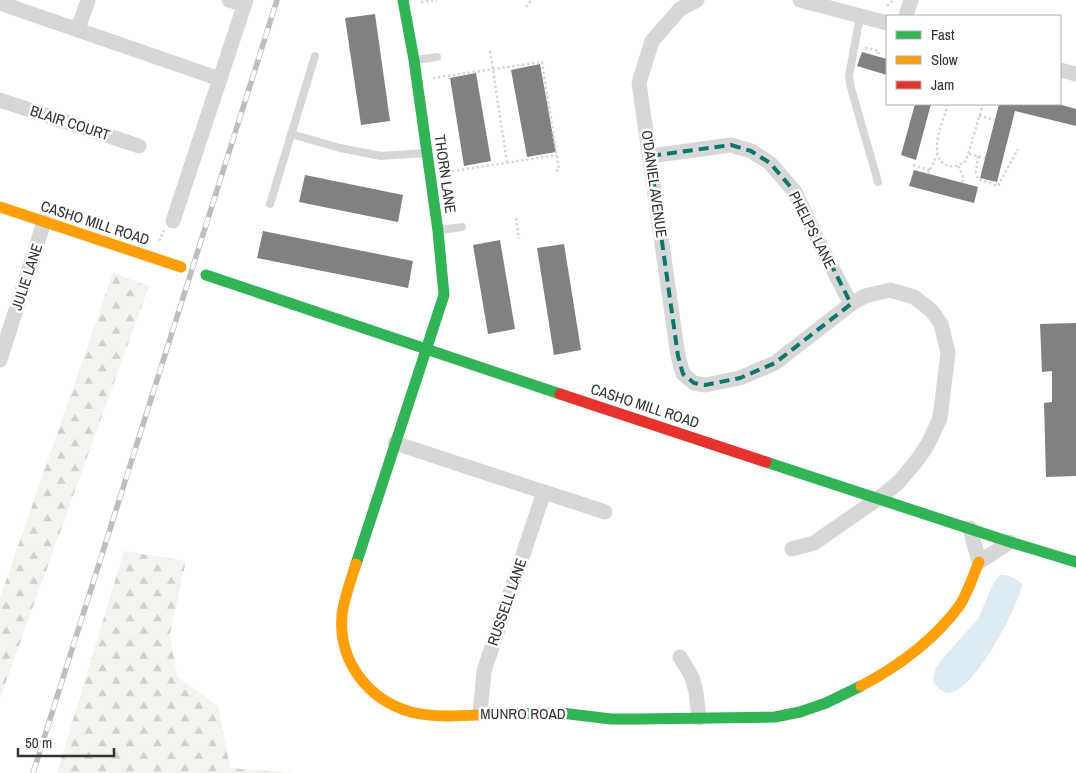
<svg xmlns="http://www.w3.org/2000/svg" width="1076" height="773" font-family="'Archivo Narrow',sans-serif">
<defs>
<pattern id="forest-firs" width="22" height="20" patternUnits="userSpaceOnUse" patternTransform="scale(1.25)"><rect width="22" height="20" fill="#f1f5ed"/><path d="M5 1l3.5 6h-7zM16 11l3.5 6h-7z" fill="#cfd2cc"/></pattern>
</defs>
<rect width="100%" height="100%" fill="#fff"/>
<g fill="url(#forest-firs)">
<path d="M 113,273 L 149,286 L 0,698 L 0,598 Z"/>
<path d="M 124,551 L 186,561 L 170,634 L 177,677 L 218,706 L 230,768 L 296,773 L 57,773 Z"/>
</g>
<path fill="#ddebf3" d="M 1000,575 C 1009,575 1015,578 1022,584 C 1018,607 974,693 948,693 C 941,692 937,687 933,681 L 935,669 L 943,658 L 978,619 L 994,582 Z"/>
<g fill="#818181">
<path d="M 375,14 L 390,121 L 361,125 L 345,18 Z"/>
<path d="M 862,52 L 887,59 L 887,75 L 857,66 Z"/>
<path d="M 540,64 L 556,152 L 527,157 L 511,70 Z"/>
<path d="M 476,73 L 491,161 L 464,166 L 450,78 Z"/>
<path d="M 915,104 L 931,104 L 916,160 L 901,155 Z"/>
<path d="M 999,104 L 1058,104 L 1076,109 L 1076,126 L 1015,111 L 997,182 L 980,178 Z"/>
<path d="M 914,170 L 978,187 L 974,203 L 909,186 Z"/>
<path d="M 305,175 L 403,195 L 398,222 L 299,202 Z"/>
<path d="M 263,231 L 413,261 L 408,288 L 257,258 Z"/>
<path d="M 500,240 L 515,329 L 488,334 L 473,245 Z"/>
<path d="M 564,244 L 581,350 L 554,355 L 537,248 Z"/>
<path d="M 1076,323 L 1076,476 L 1046,477 L 1044,403 L 1052,402 L 1052,371 L 1042,372 L 1040,324 Z"/>
</g>
<g fill="none" stroke-linecap="round" stroke-linejoin="round">
<g stroke="#d6d6d6" stroke-width="2.5" stroke-dasharray="2.5 2.5" stroke-linecap="butt">
<path d="M 421,2 L 437,0"/>
<path d="M 887,6 L 893,0"/>
<path d="M 526,7 L 531,0"/>
<path d="M 865,48 L 879,51 L 878,56"/>
<path d="M 490,51 L 507,163"/>
<path d="M 433,78 L 542,62 L 559,170 L 555,171"/>
<path d="M 948,104 C 944,118 928,154 944,164 C 952,169 959,165 966,161 L 983,104"/>
<path d="M 979,116 L 995,120"/>
<path d="M 969,154 L 985,158"/>
<path d="M 978,156 L 976,173 L 978,179 L 998,186 L 1018,149"/>
<path d="M 913,165 L 930,170"/>
<path d="M 958,166 L 963,176 L 962,183"/>
<path d="M 447,172 L 557,155"/>
<path d="M 928,174 L 937,155"/>
<path d="M 516,218 L 519,239"/>
<path d="M 159,241 L 164,230"/>
</g>
<g stroke="#d7d7d7" stroke-width="8">
<path d="M 860,16 L 849,76 L 851,88 L 878,182"/>
<path d="M 416,60 L 437,57"/>
<path d="M 291,134 L 340,148 L 381,156 L 425,153"/>
<path d="M 270,204 L 315,56"/>
<path d="M 440,230 L 462,227"/>
</g>
<g stroke="#d7d7d7" stroke-width="15">
<path d="M 229,0 L 244,5"/>
<path d="M 697,0 L 680,9 L 652,41 L 639,83 L 678,356 L 683,374 L 694,383 L 705,385 L 740,378 L 775,363 L 851,304 L 865,296 L 890,290 L 914,297 L 932,311 L 941,324 L 948,353 L 940,418 L 928,444 L 918,459 L 898,483 L 879,498 L 814,543 L 792,549"/>
<path d="M 800,0 L 887,23"/>
<path d="M 0,3 L 220,79"/>
<path d="M 906,16 L 911,0"/>
<path d="M 78,29 L 88,0"/>
<path d="M 1060,70 L 1076,74"/>
<path d="M 0,100 L 139,146"/>
<path d="M 650,156 L 731,145 L 751,151 L 770,163 L 795,192 L 817,239 L 851,304"/>
<path d="M 173,221 L 246,0"/>
<path d="M 0,360 L 44,222"/>
<path d="M 395,443 L 544,492 L 484,671 L 480,714"/>
<path d="M 544,492 L 605,512"/>
<path d="M 970,528 L 979,562 L 1010,542"/>
<path d="M 680,657 L 692,677 L 696,692 L 699,718"/>
</g>
<g stroke="#30b455" stroke-width="11">
<path d="M 206,275 L 560,394"/>
<path d="M 766,462 L 1010,542 L 1076,562"/>
<path d="M 356,564 L 444,295 L 438,231 L 414,60 L 403,0"/>
<path d="M 498,714 L 561,713 L 611,719 L 639,719 L 775,717 L 800,712 L 826,703 L 861,686"/>
</g>
<g stroke="#ff9f0a" stroke-width="11">
<path d="M 0,207 L 181,267"/>
<path d="M 356,564 C 351,580 344,598 342,615 C 338,661 368,700 411,712 C 439,719 470,715 498,714"/>
<path d="M 861,686 C 899,666 935,639 960,605 C 968,592 973,576 979,562"/>
</g>
<path stroke="#e5322d" stroke-width="11" d="M 560,394 L 766,462"/>
<g stroke="#bebebe" stroke-width="5.5">
<path id="rail" d="M 33,773 L 277,0"/>
</g>
<use href="#rail" stroke="#fff" stroke-width="4" stroke-dasharray="11" stroke-linecap="butt"/>
</g>
<path fill="none" stroke="#0f766e" stroke-width="4" stroke-dasharray="10 6" stroke-linejoin="round" d="M 731,145 L 751,151 L 770,163 L 795,192 L 851,304 L 775,363 L 740,378 L 705,385 L 694,383 L 683,374 L 678,356 L 650,156 Z"/>
<g text-anchor="middle" stroke-width="5" stroke-linejoin="round" paint-order="stroke">
<g font-size="15" fill="#333" stroke="#fff">
<text transform="translate(70 123) rotate(18)" y="5">BLAIR COURT</text>
<text transform="translate(445 174) rotate(82)" y="5">THORN LANE</text>
<text transform="translate(654 184) rotate(82)" y="5">O'DANIEL AVENUE</text>
<text transform="translate(95 223) rotate(18)" y="5">CASHO MILL ROAD</text>
<text transform="translate(812 230) rotate(63)" y="5">PHELPS LANE</text>
<text transform="translate(27 277) rotate(-72)" y="5">JULIE LANE</text>
<text transform="translate(645 406) rotate(18)" y="5">CASHO MILL ROAD</text>
<text transform="translate(507 602) rotate(-71)" y="5">RUSSELL LANE</text>
<text x="523" y="719">MUNRO ROAD</text>
</g>
</g>
<rect x="886" y="15" width="175" height="90" fill="#ffffff" stroke="#adadad"/>
<rect x="896" y="31" width="25" height="8" fill="#30b455" stroke="#adadad"/>
<text x="931" y="40" font-size="15" fill="#333333">Fast</text>
<rect x="896" y="56" width="25" height="8" fill="#ff9f0a" stroke="#adadad"/>
<text x="931" y="65" font-size="15" fill="#333333">Slow</text>
<rect x="896" y="81" width="25" height="8" fill="#e5322d" stroke="#adadad"/>
<text x="931" y="90" font-size="15" fill="#333333">Jam</text>
<path d="M18 748v8h96v-8" fill="none" stroke="#333333" stroke-width="2.5"/>
<text x="25" y="748" font-size="15" fill="#333333" stroke="#ffffff" stroke-width="4" paint-order="stroke">50 m</text>
</svg>
